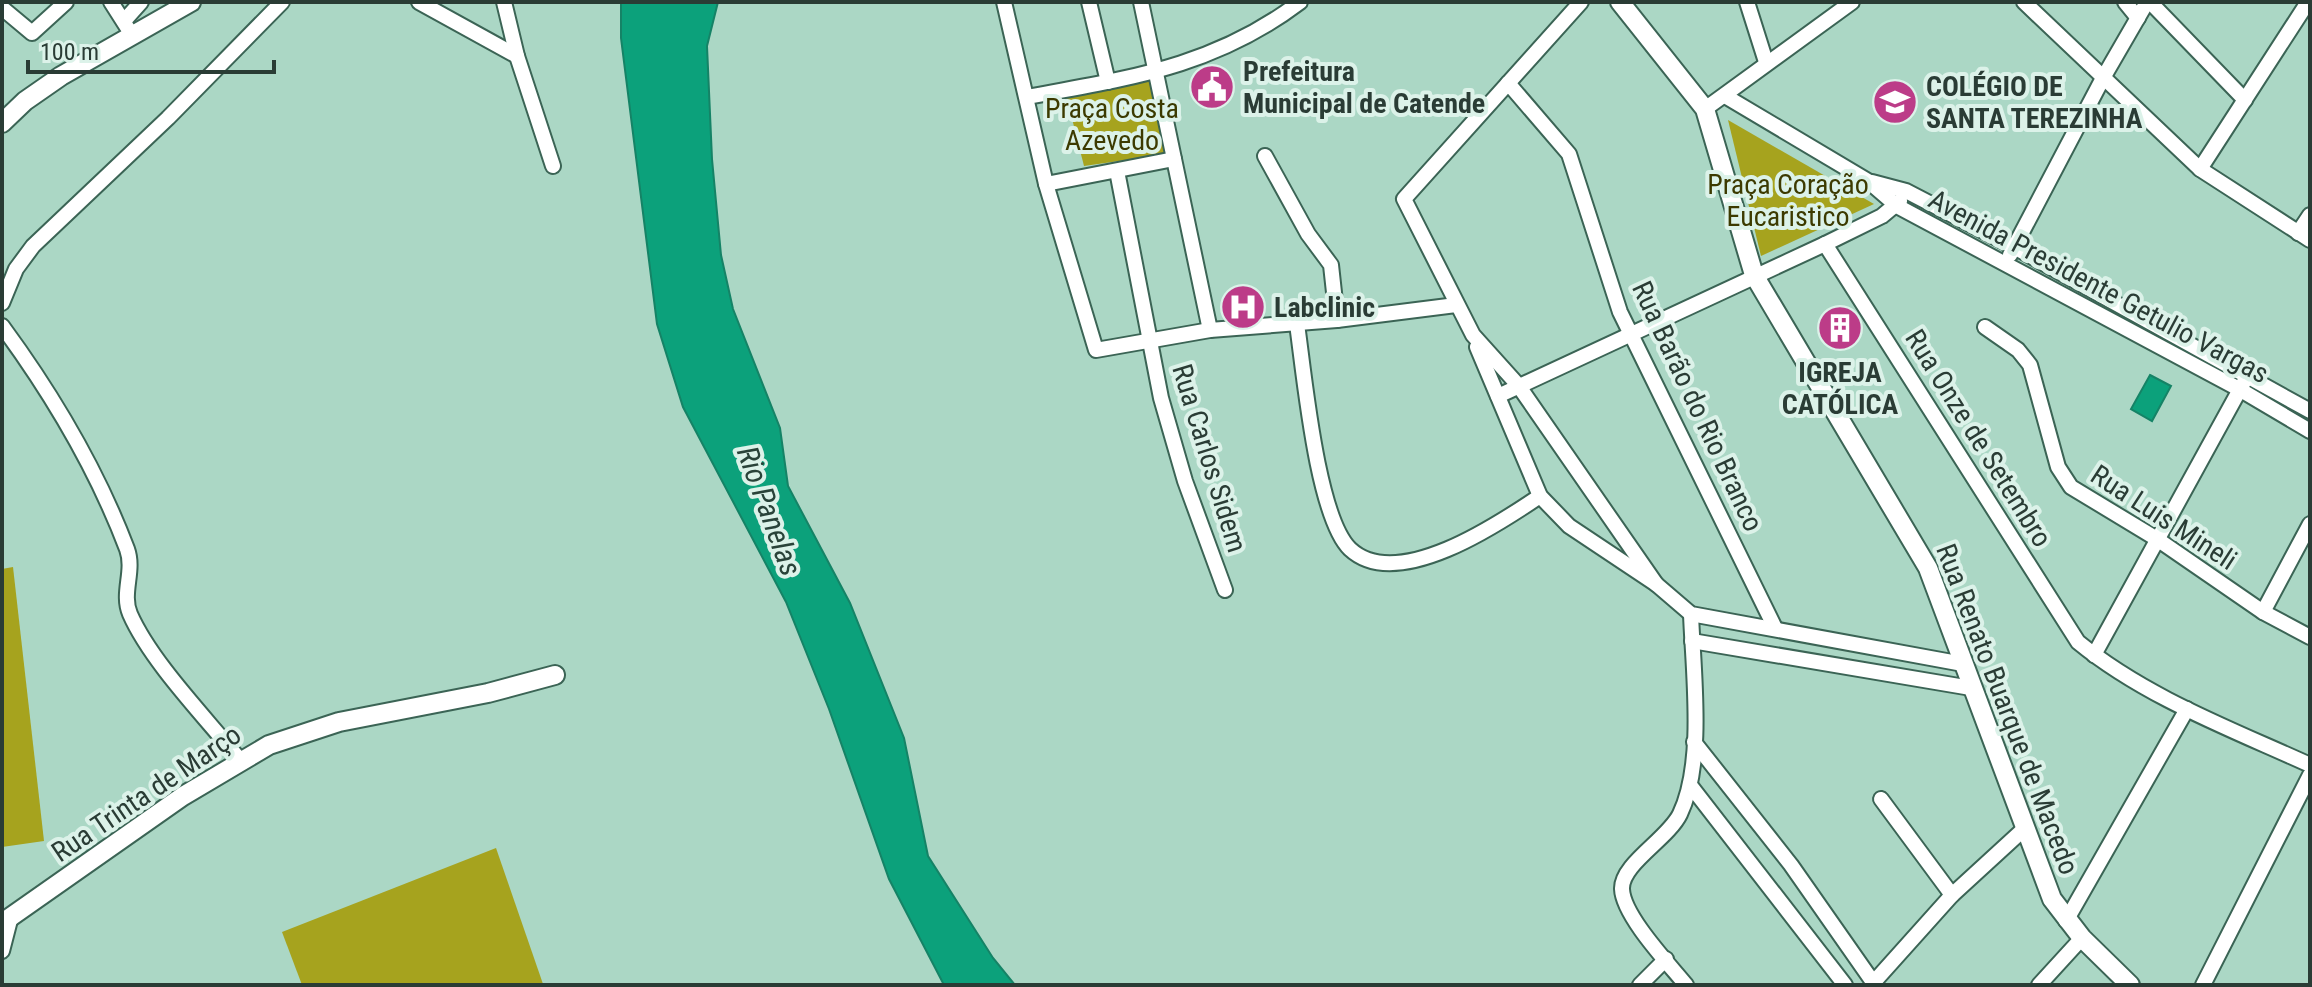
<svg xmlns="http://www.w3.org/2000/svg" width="2312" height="987" font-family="'Roboto Condensed',sans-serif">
<rect width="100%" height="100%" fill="#abd7c5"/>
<g fill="#a6a31e">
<path d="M 1151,79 L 1168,154 L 1084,166 L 1066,95 Z"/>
<path d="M 1728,120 L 1874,204 L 1761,256 Z"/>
<path d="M 13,567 L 44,841 L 2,847 L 2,569 Z"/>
<path d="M 496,848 L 543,984 L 302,985 L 282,932 Z"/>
</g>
<g fill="#0ca17b" stroke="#158366" stroke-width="2">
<path d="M 621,2 L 718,2 L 707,46 L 712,159 L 721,255 L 733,309 L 780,428 L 788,486 L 850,603 L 904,738 L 928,856 L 993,958 L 1015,985 L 944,985 L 889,879 L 829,709 L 786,602 L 683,407 L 657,324 L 621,38 Z"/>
<path d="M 2150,375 L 2171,386 L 2152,421 L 2131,409 Z"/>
</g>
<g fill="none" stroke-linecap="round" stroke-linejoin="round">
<g stroke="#3b6455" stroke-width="18">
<g id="minor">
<path d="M 111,2 L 132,35"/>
<path d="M 419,2 L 517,56"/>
<path d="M 504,2 L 517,56 L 553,166"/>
<path d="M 1004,2 L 1046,184 L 1096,350 L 1210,330 L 1337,320 L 1456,305"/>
<path d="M 1089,2 L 1108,82"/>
<path d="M 1141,2 L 1210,330"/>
<path d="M 1581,2 L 1404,199 L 1473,335 L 1518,385 L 1656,584"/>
<path d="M 1747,2 L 1766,62"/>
<path d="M 2024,2 L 2200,169 L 2310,240"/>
<path d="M 2125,2 L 2138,18"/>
<path d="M 2150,2 L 2245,100"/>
<path d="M 2,8 L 32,33 L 66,2"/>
<path d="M 124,21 L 141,2"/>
<path d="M 1508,83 L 1569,154 L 1620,312 L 1775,628"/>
<path d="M 1725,96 L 1868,181 L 1897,206 L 2239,389 L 2310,431"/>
<path d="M 1027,97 C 1129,78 1214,67 1300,2"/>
<path d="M 1705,109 L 1852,2"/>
<path d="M 1265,156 L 1308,234 L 1331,265 L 1337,320"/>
<path d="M 2200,169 L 2308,2"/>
<path d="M 1117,171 L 1161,398 L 1185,481 L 1225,590"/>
<path d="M 1872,182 L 1906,191 L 2014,247 L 2310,411"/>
<path d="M 1046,184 L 1174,159"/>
<path d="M 2298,233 L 2310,215"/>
<path d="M 1825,244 L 2078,642 C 2145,697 2231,729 2310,765"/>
<path d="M 2010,255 L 2103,78 L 2147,2"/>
<path d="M 2,303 L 16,269 L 33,246 L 168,118 L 282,2"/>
<path d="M 1297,324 C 1304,373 1317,517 1350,549 C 1397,593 1500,523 1540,496"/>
<path d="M 2,326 C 52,394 97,470 127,549 C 135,571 121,593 130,614 C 151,662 207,719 240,760"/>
<path d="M 1985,327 L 2018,350 L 2030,365 L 2058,467 L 2071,487 L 2157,539 L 2263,612 L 2310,637"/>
<path d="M 1477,347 L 1540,496 L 1569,526 L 1656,584 L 1691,614 L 1963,664"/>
<path d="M 1498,396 L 1825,244 L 1882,216 L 1900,201"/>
<path d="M 2263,612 L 2310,524"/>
<path d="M 1692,641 L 1971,688"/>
<path d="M 2094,655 L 2244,382"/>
<path d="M 1694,742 L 1791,865 L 1875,985"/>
<path d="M 1690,785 L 1845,985"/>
<path d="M 1881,799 L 1952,895"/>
<path d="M 2066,921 L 2187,709"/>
<path d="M 2,951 L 10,920"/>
<path d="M 1874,982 L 1952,895 L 2024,829"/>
<path d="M 1640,985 L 1666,959"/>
<path d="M 1686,985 C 1669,964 1623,916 1622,889 C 1621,864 1668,839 1680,814 C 1705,762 1693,671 1691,614"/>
<path d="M 2039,985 L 2082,938"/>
<path d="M 2203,985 L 2310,775"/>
</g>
</g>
<g stroke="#3b6455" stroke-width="22">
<g id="tertiary">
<path d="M 1620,2 L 1705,109 L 1754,275 L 1928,568 L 2052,899 L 2082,938 L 2130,985"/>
<path d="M 2,123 L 25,101 L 61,76 L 191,2"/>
<path d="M 2,923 L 183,796 L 269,745 L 339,722 L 488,693 L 555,675"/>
</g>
</g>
<use href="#minor" stroke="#fff" stroke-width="14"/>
<use href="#tertiary" stroke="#fff" stroke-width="18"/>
</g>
<defs>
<g id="civic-disc" transform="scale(2.3)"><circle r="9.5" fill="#bc3c88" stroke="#dcf2e9"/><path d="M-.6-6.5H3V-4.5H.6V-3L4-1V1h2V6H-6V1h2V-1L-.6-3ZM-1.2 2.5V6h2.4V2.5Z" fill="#fff"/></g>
<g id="school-disc" transform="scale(2.3)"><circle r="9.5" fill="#bc3c88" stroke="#dcf2e9"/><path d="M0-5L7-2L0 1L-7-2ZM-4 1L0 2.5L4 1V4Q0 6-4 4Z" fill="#fff"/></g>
<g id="hospital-disc" transform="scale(2.3)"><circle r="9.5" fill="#bc3c88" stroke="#dcf2e9"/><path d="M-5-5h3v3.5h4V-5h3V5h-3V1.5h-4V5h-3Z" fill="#fff"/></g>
<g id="building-disc" transform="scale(2.3)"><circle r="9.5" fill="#bc3c88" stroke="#dcf2e9"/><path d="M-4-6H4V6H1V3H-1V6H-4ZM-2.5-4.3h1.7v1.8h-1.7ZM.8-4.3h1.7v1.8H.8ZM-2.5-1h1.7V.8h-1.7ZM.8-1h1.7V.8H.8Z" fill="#fff"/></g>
</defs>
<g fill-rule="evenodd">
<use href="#civic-disc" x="1212" y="87"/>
<use href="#school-disc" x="1895" y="102"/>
<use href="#hospital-disc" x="1243" y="307"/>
<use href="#building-disc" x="1840" y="328"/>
</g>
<g text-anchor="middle" stroke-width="8" stroke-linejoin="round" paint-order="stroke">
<g font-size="28" font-weight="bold" fill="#2a3c35" stroke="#dcf2e9" text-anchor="start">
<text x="1243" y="81">Prefeitura<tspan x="1243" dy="32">Municipal de Catende</tspan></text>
<text x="1926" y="96">COLÉGIO DE<tspan x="1926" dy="32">SANTA TEREZINHA</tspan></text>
<text x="1274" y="317">Labclinic</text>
<text x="1840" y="382" text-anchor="middle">IGREJA<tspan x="1840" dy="32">CATÓLICA</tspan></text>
</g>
<g font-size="28" fill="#3c3a00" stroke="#dcf2e9">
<text x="1112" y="118">Praça Costa<tspan x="1112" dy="32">Azevedo</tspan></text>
<text x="1788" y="194">Praça Coração<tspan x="1788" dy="32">Eucaristico</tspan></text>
</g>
<g font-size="28" fill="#2a3c35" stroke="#dcf2e9">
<text transform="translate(2099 286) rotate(28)" y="10">Avenida Presidente Getulio Vargas</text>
<text transform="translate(1698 406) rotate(65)" y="10">Rua Barão do Rio Branco</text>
<text transform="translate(1979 438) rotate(58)" y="10">Rua Onze de Setembro</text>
<text transform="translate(1210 458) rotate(73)" y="10">Rua Carlos Sidem</text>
<text transform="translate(2164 517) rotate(33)" y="10">Rua Luis Mineli</text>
<text transform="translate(2008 709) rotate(69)" y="10">Rua Renato Buarque de Macedo</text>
<text transform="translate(146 793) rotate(-34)" y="10">Rua Trinta de Março</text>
</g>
<g font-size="30" font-style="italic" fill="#294339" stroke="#dcf2e9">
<text transform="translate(769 511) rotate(70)" y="10">Rio Panelas</text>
</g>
</g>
<rect width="2312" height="987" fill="none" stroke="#2a3c35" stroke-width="8"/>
<path d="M28 60v12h246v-12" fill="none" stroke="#2a3c35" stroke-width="4"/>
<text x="40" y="60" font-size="24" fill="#2a3c35" stroke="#dcf2e9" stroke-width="6" paint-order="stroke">100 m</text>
</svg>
